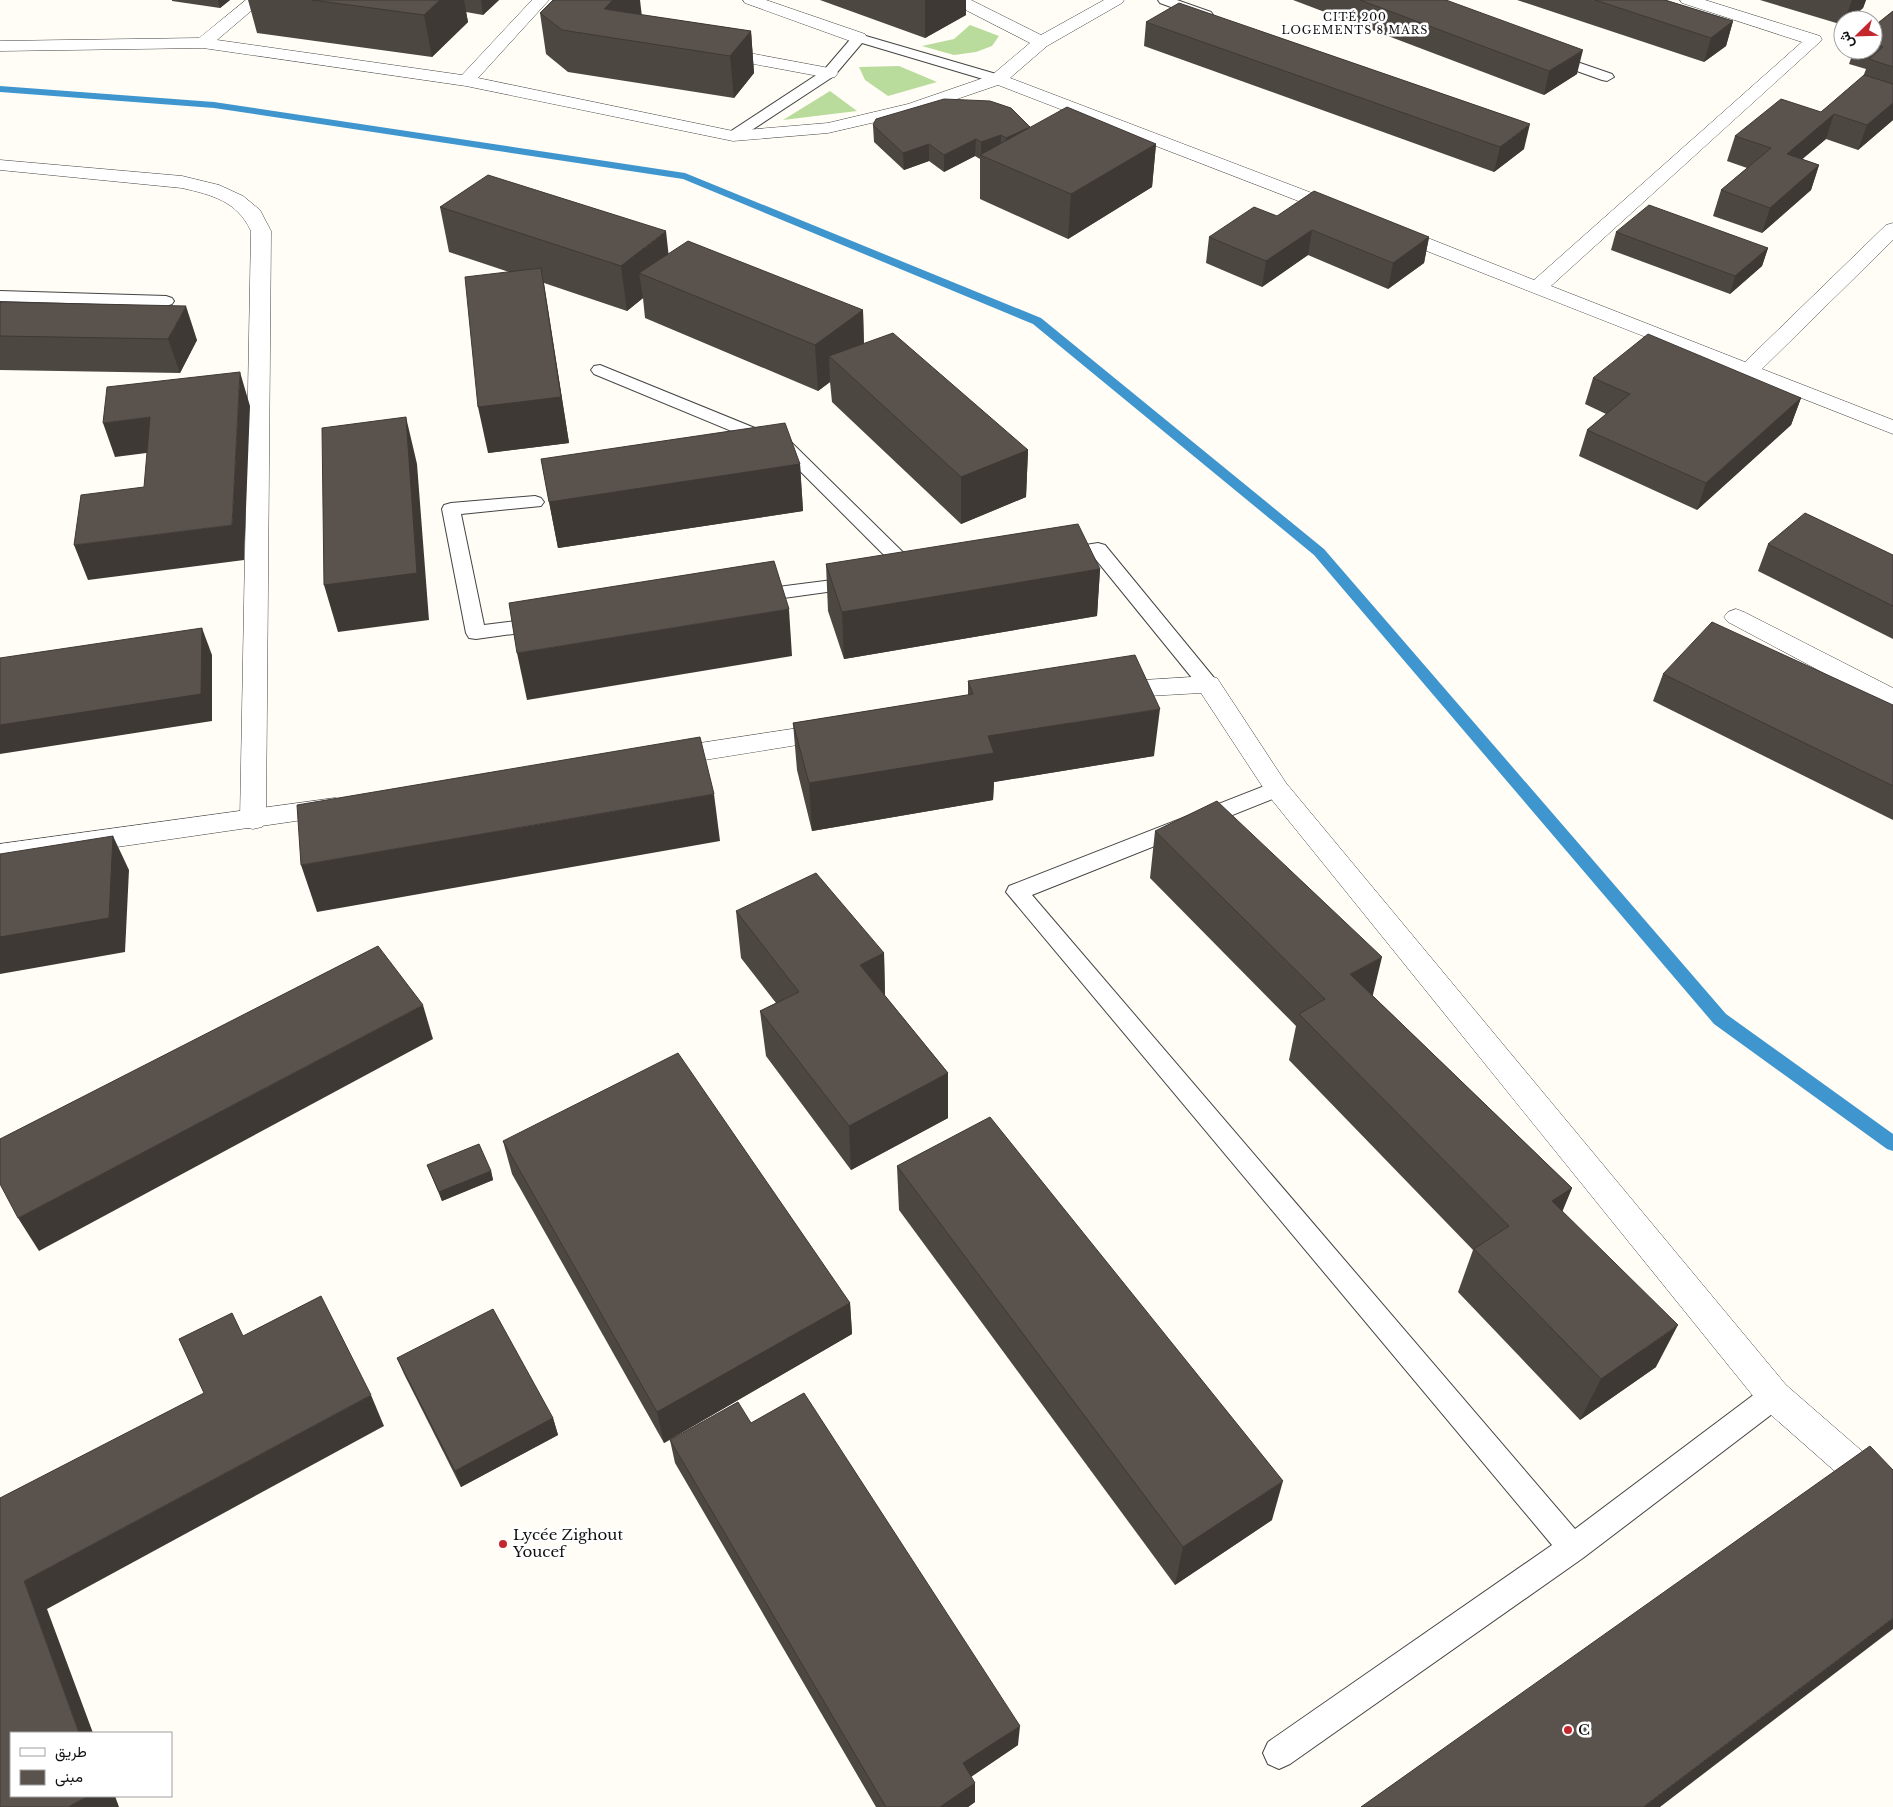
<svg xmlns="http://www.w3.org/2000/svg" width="1893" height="1807" font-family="'Libre Baskerville',Vazirmatn,serif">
<rect width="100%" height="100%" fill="#fffdf5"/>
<g fill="#b9dc9c">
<path d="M 970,25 L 999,36 L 992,46 L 976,52 L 954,55 L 922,46 L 954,39 Z"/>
<path d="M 899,66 L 937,82 L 888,96 L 865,80 L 859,67 Z"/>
<path d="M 830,91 L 857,111 L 783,120 Z"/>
</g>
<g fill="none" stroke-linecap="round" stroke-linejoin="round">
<path fill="#3f96cf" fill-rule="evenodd" d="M 0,86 L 214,102 L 685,173 L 1041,318 L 1324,549 L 1726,1014 L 1893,1134 L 1893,1151 L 1887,1149 L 1714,1024 L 1314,555 L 1033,324 L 683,179 L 214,108 L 0,92 Z"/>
<g stroke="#444" stroke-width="2">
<g id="service">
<path d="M 1158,0 L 1177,0 L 1211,12 L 1213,15 L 1211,18 L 1201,18 L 1160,3 Z"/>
<path d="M 859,34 L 1003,76 L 1005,79 L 998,83 L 993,82 L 862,43 L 834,76 L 738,139 L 728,139 L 726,136 L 728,133 L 824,70 L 854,35 Z"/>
<path d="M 1551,53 L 1612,74 L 1614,77 L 1607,81 L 1602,80 L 1546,60 L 1544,57 Z"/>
<path d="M 0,291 L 166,296 L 172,298 L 174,301 L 172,304 L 166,306 L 0,301 Z"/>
<path d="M 600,365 L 792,443 L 922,571 L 925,575 L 922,579 L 915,581 L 908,579 L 780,451 L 594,374 L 591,370 L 594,366 Z"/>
<path d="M 535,496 L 541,498 L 544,502 L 541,506 L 461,514 L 484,625 L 542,618 L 549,620 L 552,624 L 549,628 L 542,630 L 476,639 L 469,638 L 466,633 L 442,509 L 444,505 L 451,503 Z"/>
<path d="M 1098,543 L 1105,545 L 1215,679 L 1218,684 L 1215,689 L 1208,691 L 1201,689 L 1093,556 L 1061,560 L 1054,558 L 1052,554 L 1054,550 Z"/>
<path d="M 856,577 L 863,579 L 866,583 L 863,587 L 754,602 L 747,600 L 744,596 L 747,592 L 754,590 Z"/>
<path d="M 1277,781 L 1285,784 L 1288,789 L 1285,794 L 1032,895 L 1575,1529 L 1764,1387 L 1774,1383 L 1784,1387 L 1788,1396 L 1784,1405 L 1583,1558 L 1290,1764 L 1279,1769 L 1268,1764 L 1263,1753 L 1268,1742 L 1552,1545 L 1006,892 L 1009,886 Z"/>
</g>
</g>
<g stroke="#444" stroke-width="1">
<g id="minor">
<path d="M 246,0 L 264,0 L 217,40 L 462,75 L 532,0 L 549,0 L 478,78 L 733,131 L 828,123 L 908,104 L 992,75 L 1030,43 L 952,3 L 950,0 L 971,0 L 1041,35 L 1104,0 L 1124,0 L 1122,3 L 1047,46 L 1010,78 L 1346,206 L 1348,210 L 1346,214 L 1339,216 L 1332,214 L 998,85 L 919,112 L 828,133 L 733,141 L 466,86 L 203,48 L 0,51 L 0,41 L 199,38 Z"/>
<path d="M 743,0 L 766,0 L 865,34 L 867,38 L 865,42 L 853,42 L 745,3 Z"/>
<path d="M 1680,0 L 1705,0 L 1820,36 L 1822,40 L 1551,286 L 1745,362 L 1886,225 L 1893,223 L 1893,240 L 1762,369 L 1893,420 L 1893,434 L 1386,235 L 1383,231 L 1386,227 L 1393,225 L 1400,227 L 1534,280 L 1802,42 L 1682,3 Z"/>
<path d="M 717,47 L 829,68 L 835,69 L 838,73 L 835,77 L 829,78 L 711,56 L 709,52 L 711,48 Z"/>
<path d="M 1736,609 L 1744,612 L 1893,688 L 1893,707 L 1884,705 L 1728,622 L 1724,617 L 1728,612 Z"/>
<path d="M 1208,676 L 1217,678 L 1286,783 L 1786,1385 L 1893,1478 L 1893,1517 L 1881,1512 L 1762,1407 L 1268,795 L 1201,693 L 1112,698 L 1103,696 L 1100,690 L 1103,684 L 1112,682 Z"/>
<path d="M 832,723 L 841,726 L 845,732 L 841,738 L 667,766 L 658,763 L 654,757 L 658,751 L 667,748 Z"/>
<path d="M 335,798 L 344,800 L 348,807 L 344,814 L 0,864 L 0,844 Z"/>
</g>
</g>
<g stroke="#444" stroke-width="1">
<path id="tertiary" d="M 0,160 L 182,176 L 219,185 L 243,196 L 260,210 L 271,231 L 266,820 L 262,827 L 253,829 L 244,827 L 240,820 L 251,231 C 237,201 212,195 182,188 L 0,170 Z"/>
</g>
<use href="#service" fill="#fff" fill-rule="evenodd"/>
<use href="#minor" fill="#fff" fill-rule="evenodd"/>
<use href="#tertiary" fill="#fff" fill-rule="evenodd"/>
</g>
<g fill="#4d4742">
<path d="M 172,0 L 230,0 L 220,8 L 172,1 Z"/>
<path d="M 248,0 L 499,0 L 483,15 L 466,12 L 468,22 L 432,57 L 257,33 Z"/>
<path d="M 820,0 L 966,0 L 966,15 L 925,38 Z"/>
<path d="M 1293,0 L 1446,0 L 1577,74 L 1544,95 Z"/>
<path d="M 1517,0 L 1665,0 L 1733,21 L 1726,46 L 1704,62 Z"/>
<path d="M 1760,0 L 1866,0 L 1863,8 L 1849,20 L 1843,20 L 1843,25 Z"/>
<path d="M 1893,11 L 1893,120 L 1858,150 L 1826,139 L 1802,159 L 1819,165 L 1811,190 L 1762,233 L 1713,216 L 1721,190 L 1747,168 L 1727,161 L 1735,136 L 1821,112 L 1863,77 L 1866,69 L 1849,64 L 1854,50 L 1873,50 L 1873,27 Z"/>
<path d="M 540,13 L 642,15 L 751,31 L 754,73 L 734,98 L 568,72 L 546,54 Z"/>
<path d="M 1146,22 L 1524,149 L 1494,172 L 1144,46 Z"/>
<path d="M 873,125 L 1030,128 L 1156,144 L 1152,187 L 1068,239 L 980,199 L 980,159 L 975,156 L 944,172 L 929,161 L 904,170 L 874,142 Z"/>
<path d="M 440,207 L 669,254 L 863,310 L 864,344 L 1028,450 L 1026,497 L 961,524 L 832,402 L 830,382 L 818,391 L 645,318 L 643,298 L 627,311 L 544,283 L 569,443 L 488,453 L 509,272 L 449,252 Z"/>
<path d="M 1277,216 L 1429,237 L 1424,263 L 1388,289 L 1308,255 L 1262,287 L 1206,263 L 1209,237 Z"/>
<path d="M 1616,232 L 1768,248 L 1762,266 L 1730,294 L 1611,250 Z"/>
<path d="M 0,302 L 197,340 L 180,373 L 0,370 Z"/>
<path d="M 1593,378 L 1801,398 L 1791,425 L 1697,510 L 1579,456 L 1587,430 L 1606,414 L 1585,404 Z"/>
<path d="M 541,459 L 800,464 L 803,511 L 558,548 Z"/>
<path d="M 1768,544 L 1893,555 L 1893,639 L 1758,571 Z"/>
<path d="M 826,564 L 1100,569 L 1097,616 L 844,659 L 828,611 Z"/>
<path d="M 1663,674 L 1893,705 L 1893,820 L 1653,701 Z"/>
<path d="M 968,681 L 1154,756 L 994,782 L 993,800 L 812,831 L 797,770 L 793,723 L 968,695 Z"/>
<path d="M 1155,831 L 1373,996 L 1572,1188 L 1562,1211 L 1656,1367 L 1580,1420 L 1458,1292 L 1473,1250 L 1289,1060 L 1296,1026 L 1150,878 Z"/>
<path d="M 736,911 L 884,953 L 885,996 L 948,1073 L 948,1118 L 851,1170 L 766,1056 L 760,1011 L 776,1003 L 741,958 Z"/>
<path d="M 503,1141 L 850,1303 L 852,1334 L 664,1443 L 512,1174 Z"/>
<path d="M 427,1165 L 491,1171 L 493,1180 L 442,1201 Z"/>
<path d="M 897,1166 L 1272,1520 L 1175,1585 L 899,1210 Z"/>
<path d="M 397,1358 L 553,1418 L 558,1435 L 461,1487 L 404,1374 Z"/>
<path d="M 751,1423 L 1018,1745 L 971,1777 L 975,1802 L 968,1807 L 876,1807 L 675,1463 L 670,1440 Z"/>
</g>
<g fill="#3f3936">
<path d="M 218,0 L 230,0 L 220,8 Z"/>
<path d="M 440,0 L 464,0 L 468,22 L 432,57 L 424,15 Z"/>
<path d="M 481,0 L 499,0 L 483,15 Z"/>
<path d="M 613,0 L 640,0 L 642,17 L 604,9 Z"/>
<path d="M 925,0 L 966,0 L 966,15 L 925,38 Z"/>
<path d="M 1852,0 L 1866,0 L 1863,8 L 1849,20 L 1845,20 Z"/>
<path d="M 1733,21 L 1726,46 L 1704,62 L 1711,38 Z"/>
<path d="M 751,31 L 754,73 L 734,98 L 730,56 Z"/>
<path d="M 1583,50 L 1577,74 L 1544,95 L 1549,71 Z"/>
<path d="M 1893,103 L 1893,120 L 1858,150 L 1867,125 Z"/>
<path d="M 1834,114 L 1826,139 L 1779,179 L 1787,154 Z"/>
<path d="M 1530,124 L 1524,149 L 1494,172 L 1500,147 Z"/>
<path d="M 1030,127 L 1029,144 L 1005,155 L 1006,138 Z"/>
<path d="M 1001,135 L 1001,152 L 981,156 L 981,142 Z"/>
<path d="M 976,139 L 975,156 L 944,172 L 944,155 Z"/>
<path d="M 929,144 L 929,161 L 904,170 L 903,153 Z"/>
<path d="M 1156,144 L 1152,187 L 1068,239 L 1071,194 Z"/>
<path d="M 1819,165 L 1811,190 L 1762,233 L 1770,208 Z"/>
<path d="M 1312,230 L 1308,255 L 1262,287 L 1266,261 Z"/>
<path d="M 666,231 L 671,276 L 639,273 L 643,298 L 627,311 L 621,266 Z"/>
<path d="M 1429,237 L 1424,263 L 1388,289 L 1393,263 Z"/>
<path d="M 1768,248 L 1762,266 L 1730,294 L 1735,276 Z"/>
<path d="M 541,268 L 569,443 L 488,453 L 478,407 Z"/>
<path d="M 186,306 L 197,340 L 180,373 L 168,339 Z"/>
<path d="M 863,310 L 864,356 L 829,356 L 830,382 L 818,391 L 815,345 Z"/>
<path d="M 240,372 L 250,406 L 244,560 L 88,580 L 74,545 L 232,525 Z"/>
<path d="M 1801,398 L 1791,425 L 1697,510 L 1706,483 Z"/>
<path d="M 150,417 L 162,451 L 115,457 L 103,423 Z"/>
<path d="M 406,417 L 417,464 L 429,620 L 338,632 L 324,585 Z"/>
<path d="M 1028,450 L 1026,497 L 961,524 L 961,477 Z"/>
<path d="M 800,464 L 803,511 L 558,548 L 549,502 Z"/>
<path d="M 1100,569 L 1097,616 L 844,659 L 842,612 Z"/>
<path d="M 789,609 L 792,656 L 527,700 L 517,653 Z"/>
<path d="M 202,628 L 212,655 L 212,721 L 0,754 L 0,725 Z"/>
<path d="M 1160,709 L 1154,756 L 994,782 L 993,800 L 812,831 L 809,783 L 988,736 Z"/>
<path d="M 714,794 L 720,841 L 317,912 L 301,865 Z"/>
<path d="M 113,836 L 129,870 L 125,952 L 0,974 L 0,937 Z"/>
<path d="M 884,953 L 885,999 L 860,965 Z"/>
<path d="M 1382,957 L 1371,1003 L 1350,974 Z"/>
<path d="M 423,1005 L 433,1039 L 39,1251 L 18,1218 Z"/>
<path d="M 948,1073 L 948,1118 L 851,1170 L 849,1126 Z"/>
<path d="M 491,1171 L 493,1180 L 442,1201 L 439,1192 Z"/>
<path d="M 1572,1188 L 1554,1232 L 1552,1201 Z"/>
<path d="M 850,1303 L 852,1334 L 664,1443 L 657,1412 Z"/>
<path d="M 1678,1325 L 1656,1367 L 1580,1420 L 1601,1379 Z"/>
<path d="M 371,1395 L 384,1426 L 47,1609 L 93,1733 L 79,1733 L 24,1581 Z"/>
<path d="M 553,1418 L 558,1435 L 461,1487 L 455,1471 Z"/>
<path d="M 1283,1481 L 1272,1520 L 1175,1585 L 1183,1547 Z"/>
<path d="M 1893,1618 L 1893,1629 L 1660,1807 L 1643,1807 Z"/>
<path d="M 1020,1726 L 1018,1745 L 963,1782 L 963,1763 Z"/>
<path d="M 975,1783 L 975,1802 L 968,1807 L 940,1807 Z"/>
<path d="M 88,1796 L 115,1796 L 119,1807 L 68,1807 Z"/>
</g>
<g fill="#5a524d" stroke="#3f3936">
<path d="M 312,0 L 440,0 L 424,15 Z"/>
<path d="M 553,0 L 613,0 L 604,9 L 751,31 L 730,56 L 562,30 L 540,13 Z"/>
<path d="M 1360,0 L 1446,0 L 1583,50 L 1549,71 Z"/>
<path d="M 1595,0 L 1665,0 L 1733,21 L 1711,38 Z"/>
<path d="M 1179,3 L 1530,124 L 1500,147 L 1146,22 Z"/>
<path d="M 1893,11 L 1893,67 L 1869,59 L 1883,47 L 1873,44 L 1873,27 Z"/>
<path d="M 1864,75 L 1893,84 L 1893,103 L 1867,125 L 1834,114 L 1787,154 L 1819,165 L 1770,208 L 1721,190 L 1771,148 L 1735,136 L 1781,99 L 1821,112 Z"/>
<path d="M 944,99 L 990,101 L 1011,108 L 1030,127 L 1006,138 L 1001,135 L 981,142 L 976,139 L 944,155 L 929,144 L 903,153 L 873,125 L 876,119 Z"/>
<path d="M 1067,107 L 1156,144 L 1071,194 L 980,155 Z"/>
<path d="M 488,175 L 666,231 L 621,266 L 440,207 Z"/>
<path d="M 1314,191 L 1429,237 L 1393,263 L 1312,230 L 1266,261 L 1209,237 L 1254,207 L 1277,216 Z"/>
<path d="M 1649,205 L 1768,248 L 1735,276 L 1616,232 Z"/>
<path d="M 688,241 L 863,310 L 815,345 L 639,273 Z"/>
<path d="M 541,268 L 561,397 L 478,407 L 465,277 Z"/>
<path d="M 0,302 L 186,306 L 168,339 L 0,336 Z"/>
<path d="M 893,333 L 1028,450 L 961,477 L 829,356 Z"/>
<path d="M 1648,334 L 1801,398 L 1706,483 L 1587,430 L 1630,394 L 1593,378 Z"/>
<path d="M 240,372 L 232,525 L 74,545 L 81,495 L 144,487 L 150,417 L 103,423 L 107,387 Z"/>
<path d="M 406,417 L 417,573 L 324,585 L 322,428 Z"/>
<path d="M 785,423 L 800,464 L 549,502 L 541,459 Z"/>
<path d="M 1805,513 L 1893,555 L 1893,606 L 1768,544 Z"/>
<path d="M 1078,524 L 1100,569 L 842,612 L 826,564 Z"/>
<path d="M 774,561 L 789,609 L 517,653 L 509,603 Z"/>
<path d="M 1712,622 L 1893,705 L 1893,786 L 1663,674 Z"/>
<path d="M 202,628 L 201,694 L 0,725 L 0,658 Z"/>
<path d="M 1135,655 L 1160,709 L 988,736 L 994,753 L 809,783 L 793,723 L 973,694 L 968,681 Z"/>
<path d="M 700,737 L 714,794 L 301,865 L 297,805 Z"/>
<path d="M 1217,801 L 1382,957 L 1350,974 L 1572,1188 L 1552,1201 L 1678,1325 L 1601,1379 L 1474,1249 L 1509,1226 L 1299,1014 L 1325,999 L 1155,831 Z"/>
<path d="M 113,836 L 109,918 L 0,937 L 0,854 Z"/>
<path d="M 816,873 L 884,953 L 860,965 L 948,1073 L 849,1126 L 760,1011 L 799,992 L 736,911 Z"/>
<path d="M 378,946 L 423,1005 L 18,1218 L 0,1184 L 0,1139 Z"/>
<path d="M 678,1053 L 850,1303 L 657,1412 L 503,1141 Z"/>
<path d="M 990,1117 L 1283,1481 L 1183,1547 L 897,1166 Z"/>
<path d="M 479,1144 L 491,1171 L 439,1192 L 427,1165 Z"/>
<path d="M 321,1296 L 371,1395 L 24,1581 L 79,1733 L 11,1733 L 11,1796 L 88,1796 L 68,1807 L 0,1807 L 0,1498 L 204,1393 L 179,1339 L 232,1313 L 243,1336 Z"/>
<path d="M 493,1309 L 553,1418 L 455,1471 L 397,1358 Z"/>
<path d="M 804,1393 L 1020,1726 L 963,1763 L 975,1783 L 940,1807 L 886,1807 L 670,1440 L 738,1402 L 751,1423 Z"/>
<path d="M 1870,1446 L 1893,1470 L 1893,1618 L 1643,1807 L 1361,1807 Z"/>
</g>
<g fill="#c4262e" stroke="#fff" stroke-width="2">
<circle cx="503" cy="1544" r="5"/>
<circle cx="1568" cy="1730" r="5"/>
</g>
<g text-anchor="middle" stroke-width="5" stroke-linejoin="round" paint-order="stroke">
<g font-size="11" letter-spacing="1" fill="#111" stroke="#fff">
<text x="1355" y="21">CITÉ 200<tspan x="1355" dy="13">LOGEMENTS 8 MARS</tspan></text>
</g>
<g font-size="15" fill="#111" stroke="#fff" text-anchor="start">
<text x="513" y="1540">Lycée Zighout<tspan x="513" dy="17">Youcef</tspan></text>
<text x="1578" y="1735">C</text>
</g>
</g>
<rect x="10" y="1732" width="162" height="65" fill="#ffffff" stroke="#a0a0a0"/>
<rect x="20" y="1748" width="25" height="8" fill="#ffffff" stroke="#a0a0a0"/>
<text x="55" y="1757" font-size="15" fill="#111111">طريق</text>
<rect x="20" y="1770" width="25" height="15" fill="#5a524d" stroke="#a0a0a0"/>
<text x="55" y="1782" font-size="15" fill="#111111">مبنى</text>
<g transform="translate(1858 35) rotate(247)"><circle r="24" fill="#ffffff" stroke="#a0a0a0"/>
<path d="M0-4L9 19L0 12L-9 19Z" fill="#c4262e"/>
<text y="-8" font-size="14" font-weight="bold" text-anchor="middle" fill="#111111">ش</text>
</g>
</svg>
